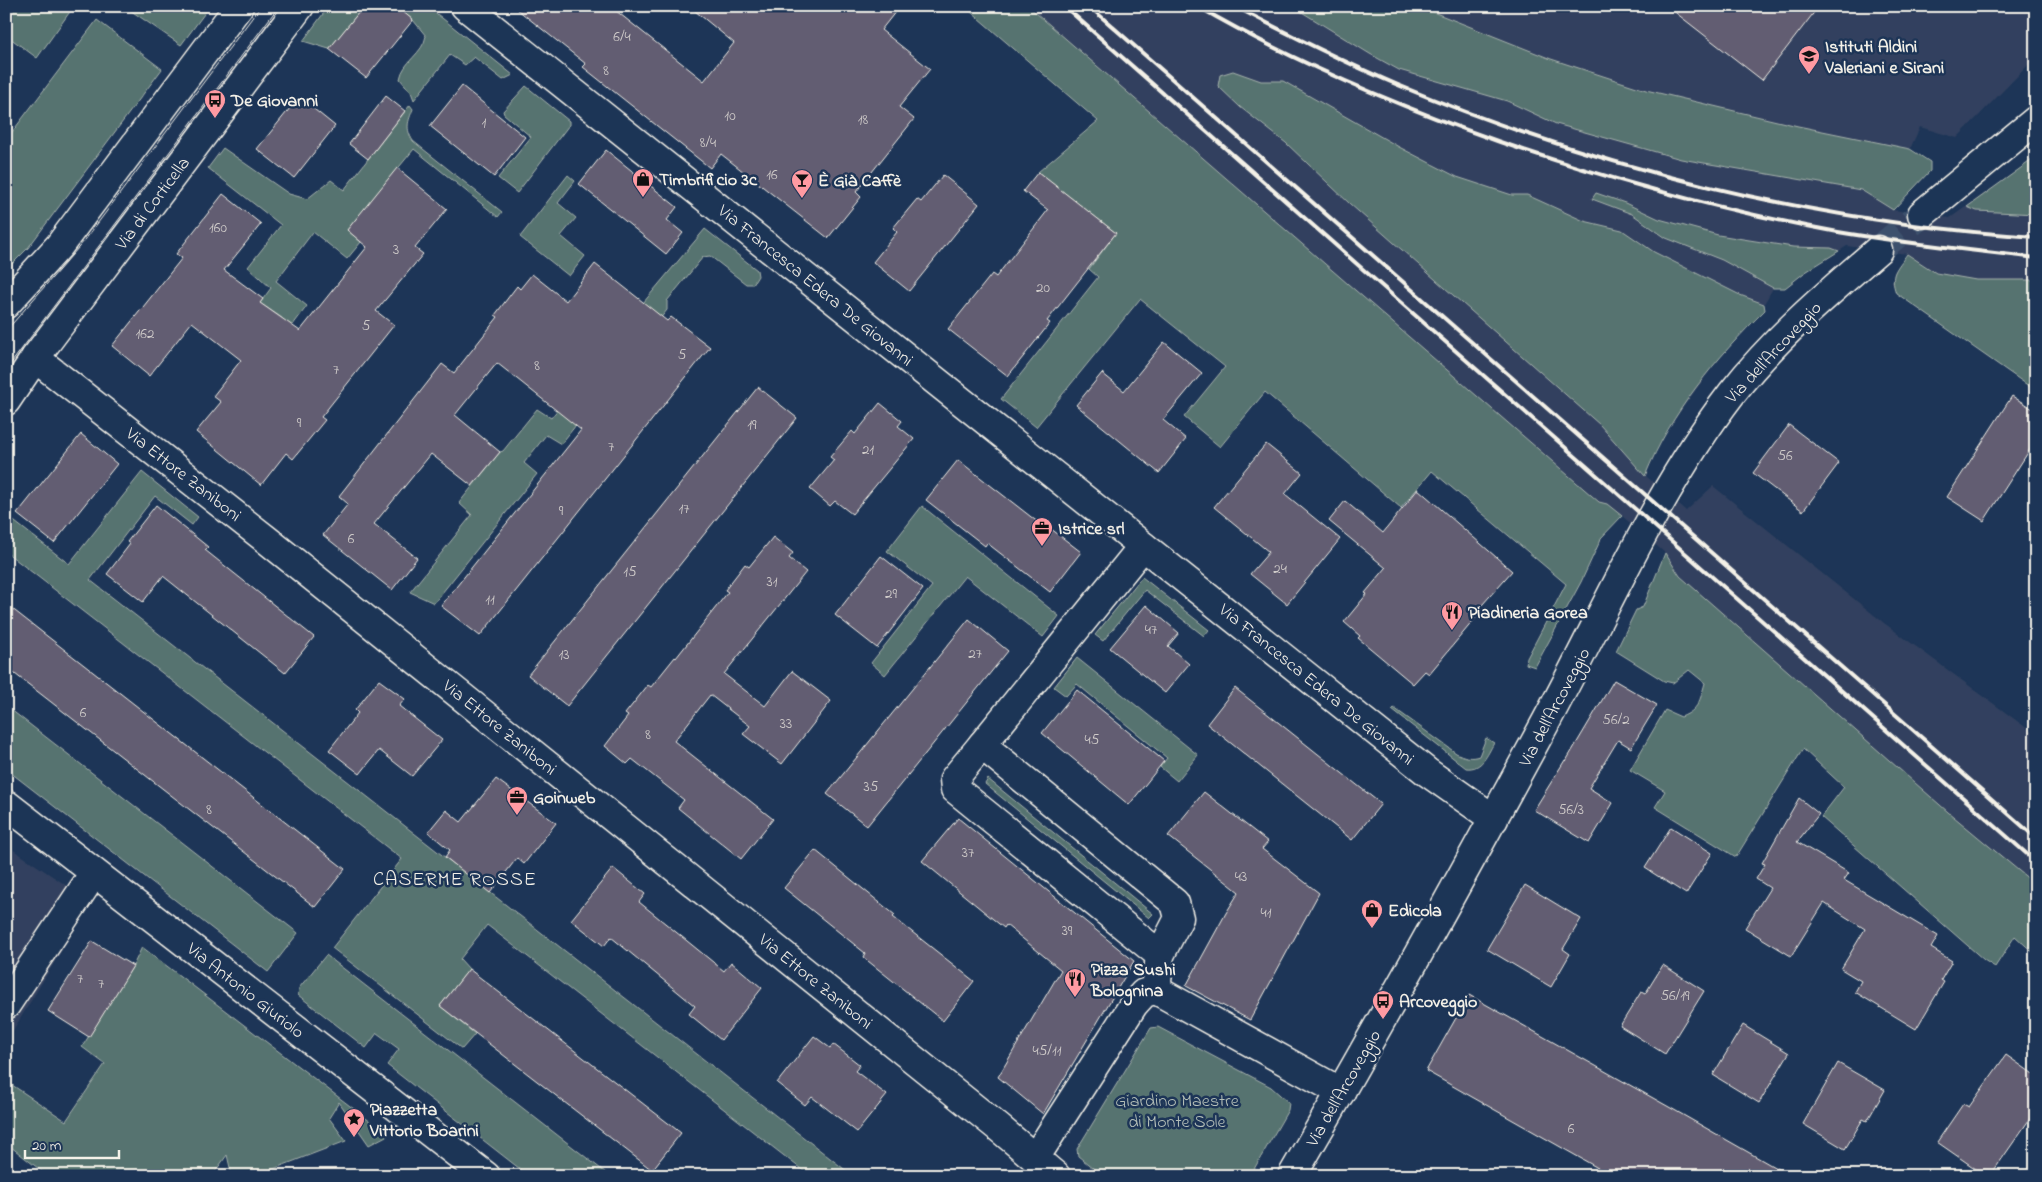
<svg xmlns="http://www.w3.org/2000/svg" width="2042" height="1182" font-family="'Indie Flower',sans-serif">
<rect width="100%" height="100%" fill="#1d3557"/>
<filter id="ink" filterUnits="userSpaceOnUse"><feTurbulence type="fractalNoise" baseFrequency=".02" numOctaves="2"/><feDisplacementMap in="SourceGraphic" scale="10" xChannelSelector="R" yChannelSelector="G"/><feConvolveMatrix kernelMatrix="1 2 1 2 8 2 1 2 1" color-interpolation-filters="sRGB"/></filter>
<g filter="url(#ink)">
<g fill="#32415f">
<path d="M 964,6 L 2036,6 L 2036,57 L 1957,138 L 1920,127 L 1910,149 L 1930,162 L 1930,171 L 1893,210 L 1950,218 L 2036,157 L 2036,351 L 1896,293 L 1892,282 L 1894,272 L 1907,254 L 1847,246 L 1804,273 L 1785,288 L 1773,288 L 1764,304 L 1765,310 L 1722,354 L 1686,403 L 1657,446 L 1646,476 L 1686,511 L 1713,486 L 1884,623 L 2036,735 L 2036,955 L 1643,607 L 1665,553 L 1622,516 L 1600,538 L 1578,534 Z"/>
<path d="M 6,845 L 91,902 L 6,1042 Z"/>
</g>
<g fill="#577370" stroke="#a6b2ac">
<path d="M 6,6 L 74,6 L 37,58 L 6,35 Z"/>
<path d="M 124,6 L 210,6 L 181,45 Z"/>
<path d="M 329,6 L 364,6 L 329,49 L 303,41 Z"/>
<path d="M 396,6 L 427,6 L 513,75 L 503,80 L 474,57 L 465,65 L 450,55 L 414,100 L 411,92 L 400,79 C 403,61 423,54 426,36 L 413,20 Z"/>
<path d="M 964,6 L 1028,6 L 1599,502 L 1607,504 L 1622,516 L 1601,538 L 1600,541 L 1581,582 L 1535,667 L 1526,664 L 1527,658 L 1566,584 L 1432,471 L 1401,508 L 1265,392 L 1220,447 L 1184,417 L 1225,367 L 1140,299 L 1036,427 L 1001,399 L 1098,277 L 1089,269 L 1116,233 L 1038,172 L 1098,121 Z"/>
<path d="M 1292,6 L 1418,6 L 1551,59 L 1646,90 L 1798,126 L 1910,149 L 1930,162 L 1930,171 L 1893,210 L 1861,190 L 1681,159 L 1556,124 L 1507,101 L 1399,70 L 1370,54 Z"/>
<path d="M 97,20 L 162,69 L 28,248 L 7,269 L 6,140 Z"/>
<path d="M 1233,71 L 1261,81 L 1283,81 L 1399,147 L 1457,177 L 1512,195 L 1527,195 L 1584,221 L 1622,230 L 1654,252 L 1740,295 L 1764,304 L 1765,310 C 1716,358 1671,412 1645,476 L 1600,425 L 1350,204 L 1286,143 L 1240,107 L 1218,86 L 1220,75 Z"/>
<path d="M 526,86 L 569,121 L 569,125 L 517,193 L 498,178 L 531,137 L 504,114 L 503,111 Z"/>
<path d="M 410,105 L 413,109 C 408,122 405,128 413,141 L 502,212 L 498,217 L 414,149 L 347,230 L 361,242 L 347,259 L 313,232 L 276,281 L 307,306 L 284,337 L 282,318 L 260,303 L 271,288 L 248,267 L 281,225 L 208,168 L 223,148 L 289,194 L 307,199 L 331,180 L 344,190 Z"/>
<path d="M 2036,157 L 2036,214 L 1977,211 L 1967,207 Z"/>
<path d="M 568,175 L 575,181 L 558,203 L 576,218 L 561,236 L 585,256 L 569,276 L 520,237 Z"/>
<path d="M 1596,193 L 1625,203 L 1659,219 L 1718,235 L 1793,247 L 1831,248 L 1839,251 L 1804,273 L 1785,288 L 1773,288 L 1722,260 L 1666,238 L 1632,214 L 1592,199 Z"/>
<path d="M 705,229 L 757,270 L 758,276 L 753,284 L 746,284 L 710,256 L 703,257 L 667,301 L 667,310 L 561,444 L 546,435 L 524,463 L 537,474 L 434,603 L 410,592 L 472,515 L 459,503 L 500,452 L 503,451 L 537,409 L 551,418 L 643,303 Z"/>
<path d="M 1907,254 L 1936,273 L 1976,280 L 2036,280 L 2036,391 L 1896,293 C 1889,274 1897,269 1907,254 Z"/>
<path d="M 142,472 L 198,517 L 192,525 L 155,496 L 90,580 L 853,1176 L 810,1176 L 487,925 L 460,959 L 469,969 L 440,1006 L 475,1034 L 462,1049 L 332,948 L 402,859 L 6,552 L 6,515 L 69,564 Z"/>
<path d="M 922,506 L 1059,616 L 1043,637 L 965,576 L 885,675 L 871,663 L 932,586 L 887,551 Z"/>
<path d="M 1665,553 L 1680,576 L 1948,812 L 2036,885 L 2036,955 L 2015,936 L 1995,967 L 1984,960 L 1821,817 L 1844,787 L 1803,749 L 1736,857 L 1655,807 L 1665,791 L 1630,770 L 1665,710 L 1681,717 C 1699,710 1700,700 1705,683 L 1689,670 L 1673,683 L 1664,681 L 1616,651 L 1636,610 L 1643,607 Z"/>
<path d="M 1142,577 L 1209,630 L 1204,636 L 1145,590 L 1103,641 L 1095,635 Z"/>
<path d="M 1077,658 L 1198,755 L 1177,781 L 1160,767 L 1167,758 L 1077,684 L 1066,696 L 1054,687 Z"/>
<path d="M 6,706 L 298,933 L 268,972 L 6,769 Z"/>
<path d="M 1394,708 L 1456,753 C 1464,757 1471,759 1479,756 L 1486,738 L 1494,743 C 1487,755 1482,770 1466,768 L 1392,710 Z"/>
<path d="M 988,779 L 1153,914 L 1149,918 L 985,784 Z"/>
<path d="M 142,947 L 388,1135 L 369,1145 L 339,1102 L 329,1118 L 346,1141 L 255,1176 L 232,1176 L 227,1155 L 212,1176 L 48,1176 L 6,1143 L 6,1081 L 66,1121 L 105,1064 L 82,1047 L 133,966 Z"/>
<path d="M 326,955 L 610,1176 L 529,1176 L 387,1065 L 399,1049 L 377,1033 L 366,1048 L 298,995 L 299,988 Z"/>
<path d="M 1158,1027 L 1271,1087 L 1289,1103 L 1288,1110 L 1250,1176 L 1103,1176 L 1078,1156 L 1077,1149 L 1151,1028 Z"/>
</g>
<g fill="#625d72" stroke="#f4f1e8">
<path d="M 364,6 L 396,6 L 413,20 L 366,78 L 329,49 Z"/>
<path d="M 513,6 L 610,6 L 704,81 L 734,43 L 689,6 L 900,6 L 881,30 L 930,69 L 899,107 L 914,119 L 856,192 L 861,197 L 828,238 L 721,154 L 710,168 L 583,67 L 586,64 Z"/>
<path d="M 1667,6 L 1819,6 L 1762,80 Z"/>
<path d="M 462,86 L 525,137 L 494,177 L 430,126 Z"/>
<path d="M 386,96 L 405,111 L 368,159 L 349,144 Z"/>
<path d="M 299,97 L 335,126 L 294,178 L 257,149 Z"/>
<path d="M 606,150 L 677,207 L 667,220 L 683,233 L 666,254 L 579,184 Z"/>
<path d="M 397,168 L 447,209 L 415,248 L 423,254 L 376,311 L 394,325 L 321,417 L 325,420 L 293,459 L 286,453 L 261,485 L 196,432 L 221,402 L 213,396 L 241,360 L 192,322 L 149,376 L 112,346 L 182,258 L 176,254 L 223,194 L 261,224 L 224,270 L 263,299 L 260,303 L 300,331 L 367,247 L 347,230 Z"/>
<path d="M 1038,172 L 1116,233 L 1047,321 L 1050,323 L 1008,376 L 948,329 L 992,274 L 996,277 L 1048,210 L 1023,191 Z"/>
<path d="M 943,175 L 979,204 L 909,291 L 873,262 L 897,232 L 893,228 L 917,199 L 921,202 Z"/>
<path d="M 595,264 L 667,321 L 671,317 L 710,347 L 480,636 L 441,606 L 581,430 L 497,363 L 455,415 L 500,452 L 472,486 L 431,454 L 374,524 L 417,558 L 392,590 L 323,535 L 348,504 L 339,496 L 442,364 L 454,373 L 498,317 L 495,315 L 517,286 L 520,289 L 532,274 L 566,301 Z"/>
<path d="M 1164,342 L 1202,373 L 1163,420 L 1186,439 L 1159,473 L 1076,405 L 1102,373 L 1124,391 Z"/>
<path d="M 758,387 L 797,418 L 567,706 L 528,675 Z"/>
<path d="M 2012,396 L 2036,411 L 2036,440 L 1984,521 L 1947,497 Z"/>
<path d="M 880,403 L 902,421 L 898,426 L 914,439 L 852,514 L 835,501 L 830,506 L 810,489 L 834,460 L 830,457 L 852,431 L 855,434 Z"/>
<path d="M 1789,425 L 1839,463 L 1803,511 L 1753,473 Z"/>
<path d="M 81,434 L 117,464 L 54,543 L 17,514 Z"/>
<path d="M 1266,444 L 1302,473 L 1285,494 L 1340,539 L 1287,604 L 1250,574 L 1269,552 L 1214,507 Z"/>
<path d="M 958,460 L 1044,527 L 1046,525 L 1081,552 L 1050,592 L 987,543 L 985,546 L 926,500 Z"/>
<path d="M 1418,489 L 1512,571 L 1475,613 L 1478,615 L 1429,674 L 1425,671 L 1413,684 L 1358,638 L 1360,636 L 1344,622 L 1367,594 L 1365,593 L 1386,568 L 1329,521 L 1345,501 L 1383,533 Z"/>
<path d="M 156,505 L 208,547 L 205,550 L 314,637 L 285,673 L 163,576 L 143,602 L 107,574 L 130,544 L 127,542 Z"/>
<path d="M 773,537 L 793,553 L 789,558 L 806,572 L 724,674 L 765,706 L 792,671 L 831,701 L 782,764 L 743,734 L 750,726 L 710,695 L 674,741 L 773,819 L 741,859 L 678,808 L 684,800 L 632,759 L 627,764 L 605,746 L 628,716 L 625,714 L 648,685 L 651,687 L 675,657 L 676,658 L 728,592 L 725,590 L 745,564 L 749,567 Z"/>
<path d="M 881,556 L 923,589 L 877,648 L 835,615 Z"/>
<path d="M 6,604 L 345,869 L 315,907 L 6,667 Z"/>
<path d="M 1146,605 L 1179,633 L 1168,646 L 1189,664 L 1165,693 L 1110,648 Z"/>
<path d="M 969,619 L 1008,651 L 867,826 L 827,794 Z"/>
<path d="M 379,680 L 405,699 L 399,706 L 442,740 L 412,776 L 379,750 L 360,774 L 329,750 L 358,713 L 355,710 Z"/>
<path d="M 1614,680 L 1657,705 L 1631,748 L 1618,740 L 1589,788 L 1613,803 L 1589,843 L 1534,810 L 1565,760 L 1566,761 Z"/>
<path d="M 1235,688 L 1381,804 L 1352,840 L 1207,724 Z"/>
<path d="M 1077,690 L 1164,761 L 1129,805 L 1042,733 Z"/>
<path d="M 496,779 L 556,823 L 524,864 L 517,858 L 490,893 L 445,857 L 450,850 L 428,832 L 446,810 L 461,822 Z"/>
<path d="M 1204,792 L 1268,842 L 1262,849 L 1319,893 L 1250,1020 L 1186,986 L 1226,913 L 1239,892 L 1168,836 Z"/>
<path d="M 1799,798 L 1819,814 L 1797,842 L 1849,873 L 1844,880 L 1938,936 L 1931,948 L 1952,961 L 1941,980 L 1944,982 L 1916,1029 L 1855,992 L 1861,981 L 1841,969 L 1865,929 L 1824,903 L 1791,956 L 1745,928 L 1770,888 L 1756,879 L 1765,864 L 1762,863 Z"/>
<path d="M 958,818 L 1134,961 L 1043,1114 L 998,1077 L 1061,970 L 1006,925 L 1004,928 L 922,861 Z"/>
<path d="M 1671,827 L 1712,853 L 1686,894 L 1645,868 Z"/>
<path d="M 815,850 L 895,915 L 893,917 L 974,981 L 943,1021 L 863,957 L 865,953 L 784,888 Z"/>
<path d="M 613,868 L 645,894 L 639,902 L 724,971 L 731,962 L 762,988 L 721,1040 L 689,1014 L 695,1006 L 611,937 L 604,946 L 571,920 Z"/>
<path d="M 1525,885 L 1581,919 L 1563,949 L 1570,954 L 1551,987 L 1487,949 Z"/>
<path d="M 92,941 L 133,966 L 89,1037 L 48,1011 Z"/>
<path d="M 1663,965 L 1704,991 L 1665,1054 L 1620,1026 L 1641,992 L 1645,994 Z"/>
<path d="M 469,969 L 681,1133 L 652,1170 L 440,1006 Z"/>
<path d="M 1469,995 L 1669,1107 L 1790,1176 L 1612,1176 L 1426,1071 Z"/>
<path d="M 1743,1025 L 1789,1053 L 1759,1103 L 1713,1075 Z"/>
<path d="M 814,1036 L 830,1048 L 833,1044 L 860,1065 L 855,1071 L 887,1095 L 857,1132 L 812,1097 L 805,1105 L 777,1083 Z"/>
<path d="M 2006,1055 L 2036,1076 L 2036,1110 L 1990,1176 L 1986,1176 L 1937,1142 L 1963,1104 L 1969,1107 Z"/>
<path d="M 1838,1063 L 1885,1090 L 1867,1121 L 1863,1119 L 1845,1149 L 1803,1124 Z"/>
</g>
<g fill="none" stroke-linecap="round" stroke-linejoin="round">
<path stroke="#3d516d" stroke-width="28" stroke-dasharray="28 14" stroke-linecap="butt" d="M 1878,250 L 1922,214"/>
<g stroke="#f4f1e8" stroke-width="31">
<g id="street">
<path d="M 465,6 L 1427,772 L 1494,819"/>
<path d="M 35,358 L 267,540 L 999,1128 L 1056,1176"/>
<path d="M 1143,546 L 982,745 L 1175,903 L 1179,918 L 1160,955 L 1156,990"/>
<path d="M 982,745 L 954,779 L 955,789 L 1160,955"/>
<path d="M 6,1005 L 94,873"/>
<path d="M 1035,1158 L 1134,1004 L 1144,993 L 1156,990 L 1341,1092"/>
</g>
</g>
<g stroke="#f4f1e8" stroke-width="31">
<g id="secondary">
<path d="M 1922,214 L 2036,120"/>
<path d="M 6,304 L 59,246 L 239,6"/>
<path d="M 6,401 L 35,358 L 300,6"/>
<path d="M 6,804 L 486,1176"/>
<path d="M 1292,1176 C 1378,1029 1460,880 1541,731 C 1603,618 1653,496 1732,393 C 1774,339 1827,294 1878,250"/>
</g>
</g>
<use href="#street" stroke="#1d3557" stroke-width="28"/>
<use href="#secondary" stroke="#1d3557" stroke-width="28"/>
<g stroke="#f4f1e8" stroke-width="1">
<path d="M 6,331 L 85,240 L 261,6"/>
<path d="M 6,370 L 279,6"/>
</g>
<g stroke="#f4f1e8" stroke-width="4">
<path d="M 1064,6 L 2036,862"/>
<path d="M 1089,6 L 2036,838"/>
<path d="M 1197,6 C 1293,62 1396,105 1500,142 C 1611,180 1723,211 1838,232 C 1903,243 1970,250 2036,258"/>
<path d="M 1234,6 C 1288,34 1342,61 1398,85 C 1600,169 1817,223 2036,237"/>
</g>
</g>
</g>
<defs>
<g id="school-pin" transform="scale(1.125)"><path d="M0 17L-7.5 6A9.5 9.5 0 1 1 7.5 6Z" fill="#ff9aa2" stroke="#1d3557"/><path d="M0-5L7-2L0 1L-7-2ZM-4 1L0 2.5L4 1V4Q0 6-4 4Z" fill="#111"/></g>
<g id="bus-pin" transform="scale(1.125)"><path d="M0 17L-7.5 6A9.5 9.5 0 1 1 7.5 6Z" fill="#ff9aa2" stroke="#1d3557"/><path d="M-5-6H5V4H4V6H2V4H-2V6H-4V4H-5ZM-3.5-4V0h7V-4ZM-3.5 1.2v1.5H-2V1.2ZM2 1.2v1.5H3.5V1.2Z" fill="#111"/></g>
<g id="shop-pin" transform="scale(1.125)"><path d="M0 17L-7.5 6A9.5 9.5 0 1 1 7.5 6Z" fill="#ff9aa2" stroke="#1d3557"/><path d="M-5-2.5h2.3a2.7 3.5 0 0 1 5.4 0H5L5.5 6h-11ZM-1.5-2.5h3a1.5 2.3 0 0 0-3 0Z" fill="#111"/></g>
<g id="bar-pin" transform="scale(1.125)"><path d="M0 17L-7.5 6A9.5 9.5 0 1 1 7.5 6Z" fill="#ff9aa2" stroke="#1d3557"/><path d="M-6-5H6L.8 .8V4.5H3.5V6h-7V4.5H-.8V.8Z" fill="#111"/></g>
<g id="office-pin" transform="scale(1.125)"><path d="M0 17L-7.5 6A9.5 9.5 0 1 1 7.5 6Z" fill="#ff9aa2" stroke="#1d3557"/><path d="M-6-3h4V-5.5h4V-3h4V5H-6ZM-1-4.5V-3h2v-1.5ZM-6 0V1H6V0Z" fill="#111"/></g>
<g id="restaurant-pin" transform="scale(1.125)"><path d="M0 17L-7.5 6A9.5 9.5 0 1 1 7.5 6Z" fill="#ff9aa2" stroke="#1d3557"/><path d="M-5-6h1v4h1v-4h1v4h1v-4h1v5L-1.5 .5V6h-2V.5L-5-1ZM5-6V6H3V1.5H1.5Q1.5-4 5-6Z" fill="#111"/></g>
<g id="sight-pin" transform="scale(1.125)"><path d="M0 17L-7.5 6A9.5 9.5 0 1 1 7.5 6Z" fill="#ff9aa2" stroke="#1d3557"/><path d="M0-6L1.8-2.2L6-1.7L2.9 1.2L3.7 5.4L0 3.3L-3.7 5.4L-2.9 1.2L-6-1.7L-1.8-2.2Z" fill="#111"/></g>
</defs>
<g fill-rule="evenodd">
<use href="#school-pin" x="1809" y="56"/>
<use href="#bus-pin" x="215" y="100"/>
<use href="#shop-pin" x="643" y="179"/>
<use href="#bar-pin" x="802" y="180"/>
<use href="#office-pin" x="1042" y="528"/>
<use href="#restaurant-pin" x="1452" y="612"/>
<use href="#office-pin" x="517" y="797"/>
<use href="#shop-pin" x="1372" y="910"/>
<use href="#restaurant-pin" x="1075" y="979"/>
<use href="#bus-pin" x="1383" y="1001"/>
<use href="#sight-pin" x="354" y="1119"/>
</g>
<g text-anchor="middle" stroke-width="5" stroke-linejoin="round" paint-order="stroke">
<g font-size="15" fill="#d0ccca">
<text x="622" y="41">6/4</text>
<text x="606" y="75">8</text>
<text x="730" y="120">10</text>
<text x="863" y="124">18</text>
<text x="484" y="127">1</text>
<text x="708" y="147">8/4</text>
<text x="772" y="179">16</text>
<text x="218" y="232">160</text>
<text x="396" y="254">3</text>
<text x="1043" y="292">20</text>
<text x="366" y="330">5</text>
<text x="145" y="338">162</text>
<text x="682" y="359">5</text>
<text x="537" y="370">8</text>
<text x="336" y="374">7</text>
<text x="299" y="427">9</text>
<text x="752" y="429">19</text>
<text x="611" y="451">7</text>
<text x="868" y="454">21</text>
<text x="1785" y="460">56</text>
<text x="684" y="513">17</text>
<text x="561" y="515">9</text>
<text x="351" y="543">6</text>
<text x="1280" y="573">24</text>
<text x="630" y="576">15</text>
<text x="772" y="586">31</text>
<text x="891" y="598">29</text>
<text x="490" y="604">11</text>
<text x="1151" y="634">47</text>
<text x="975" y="658">27</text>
<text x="564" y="659">13</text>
<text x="83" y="717">6</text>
<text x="1616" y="724">56/2</text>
<text x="786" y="728">33</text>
<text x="648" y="739">8</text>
<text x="1092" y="744">45</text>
<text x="871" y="791">35</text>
<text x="209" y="814">8</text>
<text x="1571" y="814">56/3</text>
<text x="968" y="857">37</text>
<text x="1241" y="881">43</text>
<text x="1266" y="917">41</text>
<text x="1067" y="935">39</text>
<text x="80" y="983">7</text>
<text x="101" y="988">7</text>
<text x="1675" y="1000">56/19</text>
<text x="1047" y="1055">45/11</text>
<text x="1571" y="1133">6</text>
</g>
<g font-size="18" font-weight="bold" fill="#f4f1e8" stroke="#1d3557" text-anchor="start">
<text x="1825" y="52">Istituti Aldini<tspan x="1825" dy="21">Valeriani e Sirani</tspan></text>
<text x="231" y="106">De Giovanni</text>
<text x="659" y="185">Timbrificio 3c</text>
<text x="818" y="186">È Già Caffè</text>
<text x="1058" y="534">Istrice srl</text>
<text x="1468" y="618">Piadineria Gorea</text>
<text x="533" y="803">Goinweb</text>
<text x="1388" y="916">Edicola</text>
<text x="1091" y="975">Pizza Sushi<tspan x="1091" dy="21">Bolognina</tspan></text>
<text x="1399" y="1007">Arcoveggio</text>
<text x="370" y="1115">Piazzetta<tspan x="370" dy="21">Vittorio Boarini</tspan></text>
</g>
<g font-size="18" fill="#f4f1e8" stroke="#1d3557">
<text transform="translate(152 203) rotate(-53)" y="6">Via di Corticella</text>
<text transform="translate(816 285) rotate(39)" y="6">Via Francesca Edera De Giovanni</text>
<text transform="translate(1773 352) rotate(-47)" y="6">Via dell'Arcoveggio</text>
<text transform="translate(184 474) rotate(38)" y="6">Via Ettore Zaniboni</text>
<text transform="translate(1317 684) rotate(39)" y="6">Via Francesca Edera De Giovanni</text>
<text transform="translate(1554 707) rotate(-62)" y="6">Via dell'Arcoveggio</text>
<text transform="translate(500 727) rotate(39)" y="6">Via Ettore Zaniboni</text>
<text transform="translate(816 981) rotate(39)" y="6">Via Ettore Zaniboni</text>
<text transform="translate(246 990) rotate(38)" y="6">Via Antonio Giuriolo</text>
<text transform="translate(1343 1088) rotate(-60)" y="6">Via dell'Arcoveggio</text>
</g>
<g font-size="18" fill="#b5bfb8" stroke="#1d3557">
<text x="1177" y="1106">Giardino Maestre<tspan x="1177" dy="21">di Monte Sole</tspan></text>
</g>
<g font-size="20" letter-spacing="1" fill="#f4f1e8" stroke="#1d3557">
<text x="455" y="885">CASERME ROSSE</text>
</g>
</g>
<rect width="2042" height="1182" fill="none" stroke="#1d3557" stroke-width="25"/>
<rect x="12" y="12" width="2017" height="1157" fill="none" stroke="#f4f1e8" stroke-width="2" filter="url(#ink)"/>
<path d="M25 1150v8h94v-8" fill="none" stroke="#f4f1e8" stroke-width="2.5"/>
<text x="32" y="1150" font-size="15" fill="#f4f1e8" stroke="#1d3557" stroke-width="4" paint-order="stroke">20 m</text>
</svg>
